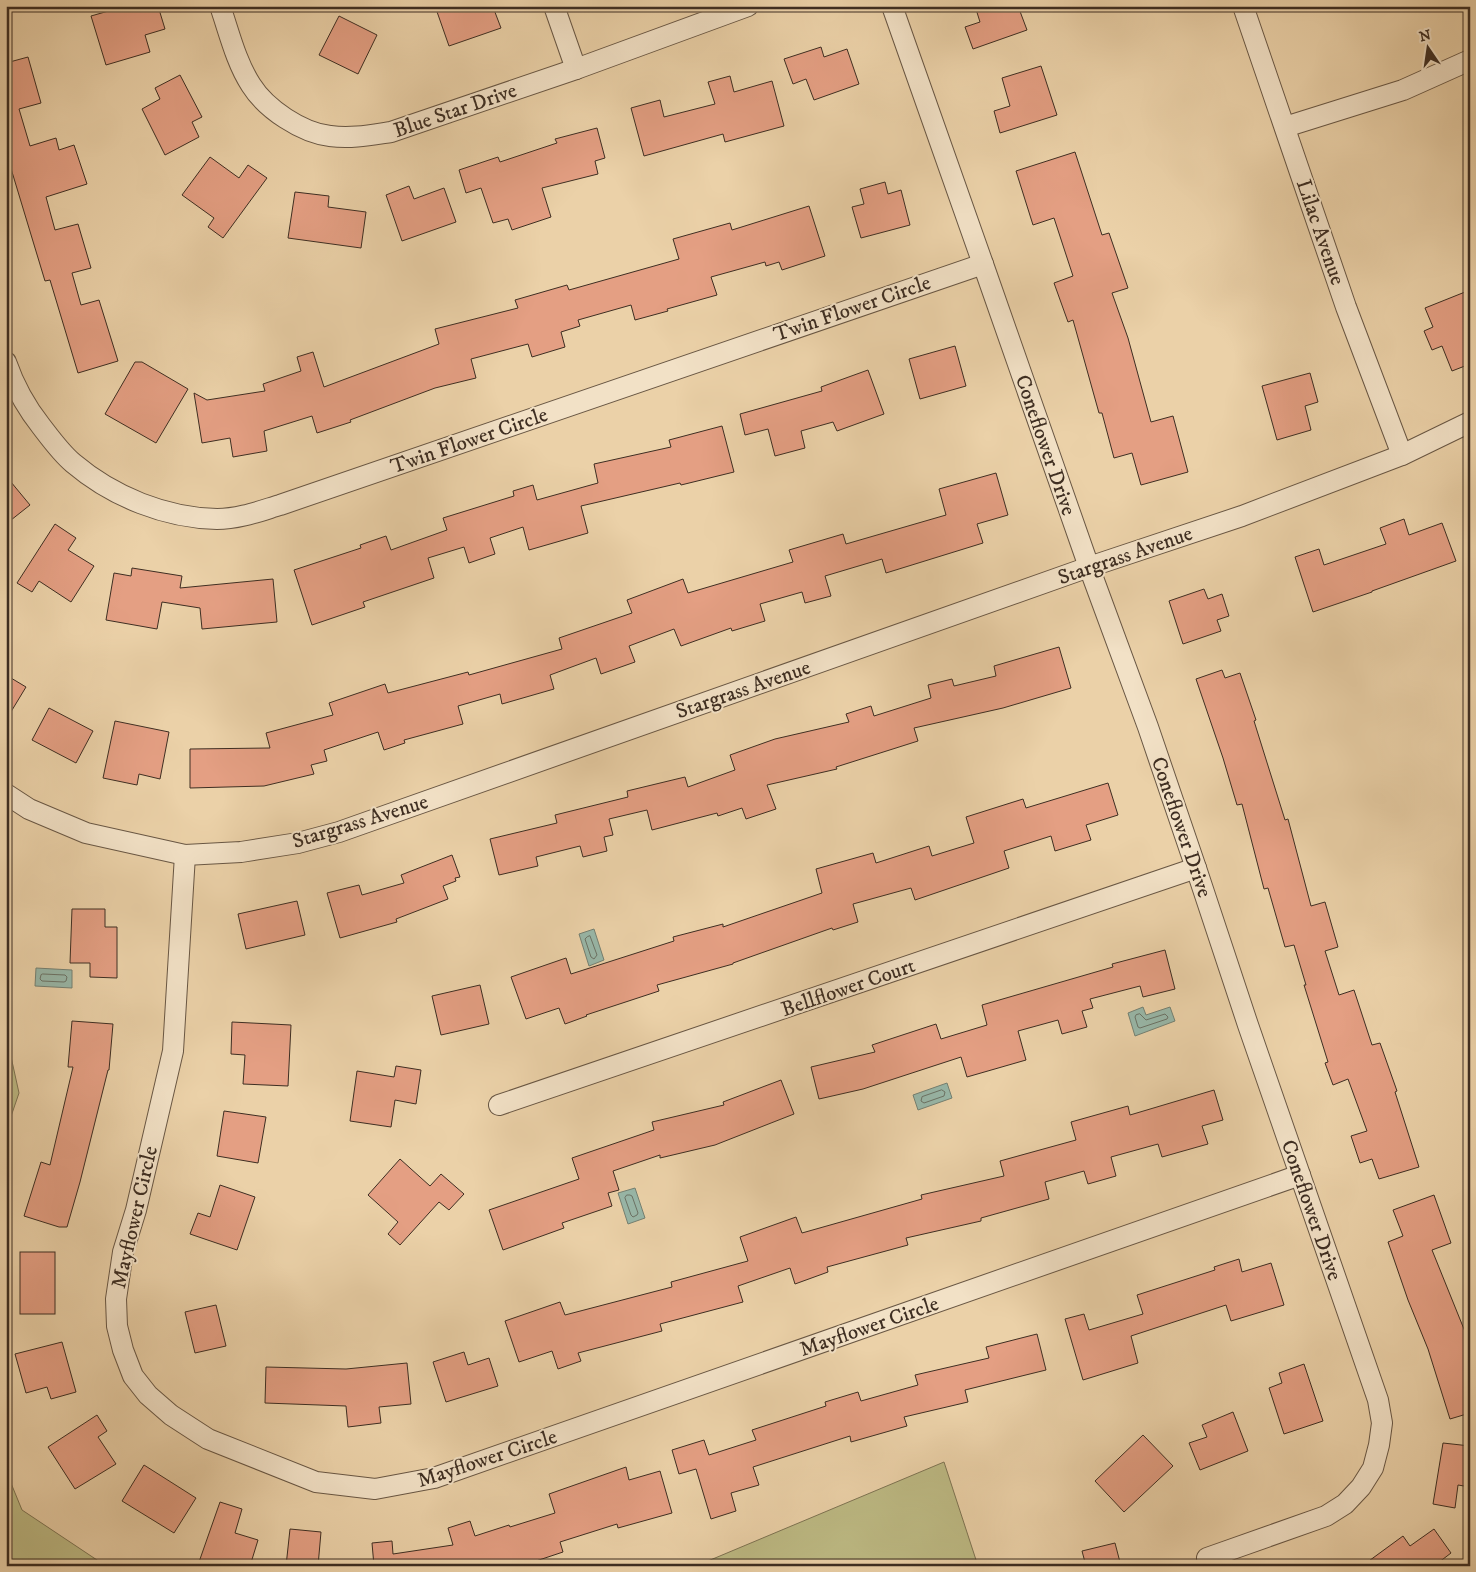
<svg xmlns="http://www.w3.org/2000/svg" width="1476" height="1572" font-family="'IM FELL DW Pica',serif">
<rect width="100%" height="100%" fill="#ebd1a8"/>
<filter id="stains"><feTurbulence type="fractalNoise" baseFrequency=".004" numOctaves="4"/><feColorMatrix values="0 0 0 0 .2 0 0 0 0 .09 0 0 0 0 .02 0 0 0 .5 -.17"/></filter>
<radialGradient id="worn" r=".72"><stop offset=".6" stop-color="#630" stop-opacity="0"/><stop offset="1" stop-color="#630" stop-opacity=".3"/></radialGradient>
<g fill="#bdba84" stroke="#7e7453">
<path d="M 6,1034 L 19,1093 L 6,1131 Z"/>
<path d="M 944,1462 L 978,1566 L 696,1566 Z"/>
<path d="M 6,1471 L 22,1510 L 106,1566 L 6,1566 Z"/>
</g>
<g fill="#98b7a8" stroke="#748072">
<path d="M 594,929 L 604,960 L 589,966 L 579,934 Z"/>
<path d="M 36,968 L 72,970 L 72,988 L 35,986 Z"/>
<path d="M 1143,1007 L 1146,1015 L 1170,1007 L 1175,1021 L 1135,1036 L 1128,1013 Z"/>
<path d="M 947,1083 L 952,1098 L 918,1110 L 913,1095 Z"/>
<path d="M 635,1188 L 645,1218 L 628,1224 L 618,1193 Z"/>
</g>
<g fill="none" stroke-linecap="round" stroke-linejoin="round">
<g stroke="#6b7265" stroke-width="1">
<path d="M 590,936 L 597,955 L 594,959 L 591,957 L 585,939 L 587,937 Z"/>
<path d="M 43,974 L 65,975 L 67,977 L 66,981 L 64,982 L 42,981 L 40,979 L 41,975 Z"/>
<path d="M 1140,1014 L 1146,1020 L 1165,1014 L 1168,1017 L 1167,1019 L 1140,1028 L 1138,1027 L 1135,1017 L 1136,1015 Z"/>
<path d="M 942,1090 L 945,1092 L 944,1096 L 924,1103 L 921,1101 L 922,1097 Z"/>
<path d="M 627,1195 L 630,1195 L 632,1196 L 638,1213 L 637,1215 L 633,1217 L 631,1215 L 625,1198 Z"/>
</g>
</g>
<g fill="#e49f83" stroke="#3e2e22">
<path d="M 126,6 L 158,6 L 165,29 L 145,35 L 150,52 L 106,65 L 91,16 Z"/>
<path d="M 435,6 L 477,6 L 479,11 L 493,7 L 501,28 L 449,46 Z"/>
<path d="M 975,6 L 1018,6 L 1027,30 L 973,49 L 965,27 L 980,22 Z"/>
<path d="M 339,16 L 377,35 L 358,74 L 319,55 Z"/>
<path d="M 821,47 L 824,57 L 847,49 L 859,84 L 814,100 L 806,79 L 793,84 L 784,59 Z"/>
<path d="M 28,57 L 41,103 L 19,109 L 30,146 L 56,138 L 59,150 L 74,145 L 87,184 L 46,197 L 55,230 L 78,224 L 91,268 L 72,273 L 81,305 L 99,300 L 118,361 L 78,373 L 50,280 L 45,281 L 6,152 L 6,63 Z"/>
<path d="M 1041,66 L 1057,115 L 1000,133 L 994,111 L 1010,106 L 1002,78 Z"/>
<path d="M 180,75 L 202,117 L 192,122 L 199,137 L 165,155 L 142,109 L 160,99 L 155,88 Z"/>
<path d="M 730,76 L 734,92 L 772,81 L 784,126 L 725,142 L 723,134 L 644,156 L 631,108 L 660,100 L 664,117 L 715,104 L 708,82 Z"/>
<path d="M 597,128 L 605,158 L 595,161 L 598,174 L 542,188 L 551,217 L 512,230 L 508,219 L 493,223 L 481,188 L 466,193 L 459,170 L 498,157 L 500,162 L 557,143 L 555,139 Z"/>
<path d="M 1075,152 L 1102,235 L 1109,233 L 1128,288 L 1112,293 L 1128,338 L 1151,422 L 1173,416 L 1188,472 L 1141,485 L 1132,453 L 1114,458 L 1102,413 L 1099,413 L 1073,320 L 1068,322 L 1054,283 L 1073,276 L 1054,218 L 1033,225 L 1016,171 Z"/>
<path d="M 210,157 L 239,178 L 248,165 L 267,178 L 223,238 L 208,227 L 214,218 L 182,195 Z"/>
<path d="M 885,182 L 888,194 L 901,190 L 910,225 L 861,238 L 852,207 L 864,204 L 860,189 Z"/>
<path d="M 409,186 L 414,199 L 444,188 L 456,222 L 402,241 L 386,195 Z"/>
<path d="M 295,192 L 329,196 L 328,207 L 366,212 L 361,248 L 288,238 Z"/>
<path d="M 809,206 L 825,256 L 782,270 L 779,262 L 766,266 L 765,262 L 711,277 L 717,295 L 667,309 L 668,311 L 635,320 L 631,305 L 578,320 L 580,326 L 561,332 L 565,347 L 532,357 L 528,344 L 471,359 L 476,378 L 435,388 L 350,420 L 351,422 L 317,433 L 312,416 L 264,431 L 267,451 L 233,457 L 230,438 L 202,443 L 194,393 L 207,400 L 265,391 L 263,384 L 301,371 L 297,357 L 313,352 L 324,387 L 439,344 L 435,329 L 518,308 L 515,300 L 567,285 L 569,290 L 679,259 L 673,239 L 730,223 L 732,230 Z"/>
<path d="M 1470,290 L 1470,364 L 1452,371 L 1442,346 L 1432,350 L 1424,331 L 1433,327 L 1425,308 Z"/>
<path d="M 955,346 L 966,386 L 920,399 L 909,359 Z"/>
<path d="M 135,362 L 142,362 L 188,389 L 156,443 L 105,414 Z"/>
<path d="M 868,370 L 884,414 L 837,431 L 833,422 L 801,431 L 805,448 L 775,456 L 768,429 L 745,435 L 740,414 L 822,391 L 821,387 Z"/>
<path d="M 1310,373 L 1318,402 L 1305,406 L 1311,430 L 1277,440 L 1262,386 Z"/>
<path d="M 722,426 L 734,472 L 681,485 L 680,483 L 581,506 L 588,533 L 529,550 L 523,527 L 490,538 L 495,554 L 469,563 L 464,547 L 428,558 L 434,578 L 363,602 L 365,607 L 312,625 L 294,570 L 361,548 L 360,545 L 386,536 L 391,550 L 447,530 L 443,518 L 514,496 L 513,491 L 533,485 L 537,500 L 598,483 L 594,464 L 671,447 L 669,440 Z"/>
<path d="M 996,473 L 1008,515 L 977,524 L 983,543 L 886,573 L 882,559 L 825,576 L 831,596 L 805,603 L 802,592 L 760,604 L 765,621 L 732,631 L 731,628 L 681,646 L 674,629 L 629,646 L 635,662 L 601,674 L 596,658 L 550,675 L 554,689 L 502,704 L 500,694 L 458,706 L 463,724 L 404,740 L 405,743 L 384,750 L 378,732 L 324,750 L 327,761 L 311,765 L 314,774 L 264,786 L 190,788 L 190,749 L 270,748 L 266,733 L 333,715 L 329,703 L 385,684 L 388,693 L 468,672 L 469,675 L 562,649 L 559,638 L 632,613 L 627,600 L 683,579 L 688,593 L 793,562 L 789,550 L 843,534 L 846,544 L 946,515 L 939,489 Z"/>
<path d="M 6,476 L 30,505 L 6,524 Z"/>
<path d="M 1404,519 L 1409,535 L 1442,523 L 1456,561 L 1372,591 L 1372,592 L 1313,612 L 1295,557 L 1319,549 L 1324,565 L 1386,544 L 1380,528 Z"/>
<path d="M 55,524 L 76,538 L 68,550 L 94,566 L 71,602 L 39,581 L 32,592 L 17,583 Z"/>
<path d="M 132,568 L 182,576 L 180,588 L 273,579 L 277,622 L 202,629 L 200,608 L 162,602 L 157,629 L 106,620 L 114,573 L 131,576 Z"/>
<path d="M 1204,589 L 1208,599 L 1222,594 L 1229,616 L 1217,620 L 1221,631 L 1183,644 L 1169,601 Z"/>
<path d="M 1059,647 L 1071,688 L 1003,708 L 914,728 L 918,741 L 836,767 L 837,769 L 767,785 L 776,809 L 746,819 L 742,808 L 718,816 L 717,813 L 652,830 L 647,810 L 609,819 L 613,835 L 604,837 L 607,851 L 583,857 L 580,846 L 536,857 L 538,866 L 499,875 L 490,839 L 557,823 L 555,815 L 628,797 L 627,791 L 685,777 L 688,787 L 735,770 L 730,755 L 775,739 L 849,722 L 846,714 L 871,706 L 874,716 L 931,698 L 928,685 L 952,679 L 954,686 L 996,676 L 994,666 Z"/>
<path d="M 1222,670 L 1225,678 L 1240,673 L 1256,720 L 1254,721 L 1285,820 L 1288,819 L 1311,906 L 1325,902 L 1338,947 L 1325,951 L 1339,995 L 1354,990 L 1372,1045 L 1380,1043 L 1397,1091 L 1395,1092 L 1419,1167 L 1379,1179 L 1372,1159 L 1360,1163 L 1351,1136 L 1367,1131 L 1348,1079 L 1333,1085 L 1325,1063 L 1328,1062 L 1304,985 L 1306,985 L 1294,945 L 1285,947 L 1268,888 L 1264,889 L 1242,804 L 1237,805 L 1223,758 L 1196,679 Z"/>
<path d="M 6,675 L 26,687 L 6,720 Z"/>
<path d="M 49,708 L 93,731 L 76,763 L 32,740 Z"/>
<path d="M 115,721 L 169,732 L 160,779 L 139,774 L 137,785 L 103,778 Z"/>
<path d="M 1108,783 L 1118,815 L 1086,825 L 1091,840 L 1055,851 L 1051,836 L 1004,851 L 1009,868 L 915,900 L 911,888 L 853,904 L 858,922 L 833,930 L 832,928 L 733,963 L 733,964 L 657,985 L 659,991 L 586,1015 L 587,1016 L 565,1024 L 559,1008 L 526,1019 L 511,977 L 566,958 L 571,974 L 674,941 L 673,937 L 723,924 L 723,927 L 822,893 L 816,869 L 873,853 L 876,863 L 929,846 L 932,856 L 974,843 L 966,817 L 1023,799 L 1026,808 Z"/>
<path d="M 452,855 L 460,877 L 455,878 L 456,881 L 443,886 L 448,899 L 396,919 L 397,922 L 340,938 L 327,893 L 359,885 L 362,895 L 404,883 L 401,875 Z"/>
<path d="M 297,901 L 305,935 L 246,949 L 238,914 Z"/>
<path d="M 72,909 L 105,909 L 105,927 L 117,927 L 117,978 L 90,977 L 90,963 L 70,963 Z"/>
<path d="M 1165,950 L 1175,989 L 1143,997 L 1140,986 L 1090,999 L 1093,1008 L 1082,1011 L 1087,1027 L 1062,1034 L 1058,1020 L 1018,1031 L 1026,1060 L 967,1077 L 961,1057 L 863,1089 L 819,1099 L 811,1067 L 875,1052 L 872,1045 L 936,1024 L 941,1039 L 987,1025 L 982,1005 L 1113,967 L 1112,964 Z"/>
<path d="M 480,985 L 489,1024 L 441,1035 L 432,996 Z"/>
<path d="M 72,1021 L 113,1024 L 109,1070 L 108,1070 L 80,1182 L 67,1227 L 59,1227 L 24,1216 L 41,1162 L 50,1165 L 73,1067 L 68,1067 Z"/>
<path d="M 232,1022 L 291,1025 L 288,1086 L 243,1084 L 245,1055 L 231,1054 Z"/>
<path d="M 396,1066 L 421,1070 L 416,1104 L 395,1100 L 391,1127 L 350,1121 L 357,1071 L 394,1077 Z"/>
<path d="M 781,1080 L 794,1114 L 715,1145 L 660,1158 L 660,1155 L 613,1171 L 619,1190 L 608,1193 L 612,1206 L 562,1223 L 564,1228 L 503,1250 L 489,1210 L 579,1179 L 572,1158 L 654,1130 L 652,1122 L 724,1105 L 723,1102 Z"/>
<path d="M 1214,1090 L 1223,1120 L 1202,1126 L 1208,1144 L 1162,1157 L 1158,1144 L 1111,1157 L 1116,1176 L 1088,1184 L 1084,1171 L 1045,1182 L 1049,1199 L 981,1218 L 981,1221 L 906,1238 L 908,1245 L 827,1267 L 828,1272 L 795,1284 L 790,1268 L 738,1286 L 743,1302 L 660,1324 L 662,1331 L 578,1353 L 581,1361 L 558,1369 L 552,1351 L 519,1362 L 505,1321 L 560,1302 L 565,1315 L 672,1287 L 671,1282 L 748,1261 L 740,1237 L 796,1217 L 802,1233 L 922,1199 L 921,1195 L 1004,1176 L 1000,1161 L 1076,1140 L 1071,1122 L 1128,1106 L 1130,1115 Z"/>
<path d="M 224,1111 L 266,1117 L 258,1163 L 217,1156 Z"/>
<path d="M 400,1159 L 430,1186 L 441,1174 L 464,1194 L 449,1210 L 439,1202 L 400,1245 L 388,1234 L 398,1222 L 368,1195 Z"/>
<path d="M 220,1185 L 255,1197 L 237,1250 L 190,1234 L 198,1213 L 210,1217 Z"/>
<path d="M 1434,1195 L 1451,1243 L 1432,1250 L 1470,1344 L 1470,1413 L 1450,1419 L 1428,1349 L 1408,1300 L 1388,1242 L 1403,1236 L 1393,1210 Z"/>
<rect x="20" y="1252" width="35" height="62"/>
<path d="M 1239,1259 L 1242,1272 L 1271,1263 L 1284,1305 L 1231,1321 L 1226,1305 L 1131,1336 L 1138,1363 L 1083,1380 L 1065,1319 L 1084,1314 L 1089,1330 L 1143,1314 L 1137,1295 L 1215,1270 L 1214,1267 Z"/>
<path d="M 216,1305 L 226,1346 L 195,1353 L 185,1312 Z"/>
<path d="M 1037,1334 L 1046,1370 L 965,1390 L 968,1402 L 904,1417 L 907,1426 L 851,1442 L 850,1436 L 753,1467 L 759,1485 L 731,1493 L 736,1511 L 711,1519 L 696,1469 L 679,1474 L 672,1450 L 704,1440 L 709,1455 L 756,1440 L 752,1430 L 826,1406 L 825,1402 L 858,1392 L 861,1401 L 918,1385 L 915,1375 L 989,1358 L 986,1347 Z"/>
<path d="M 62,1342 L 76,1392 L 51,1399 L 47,1387 L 26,1393 L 15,1354 Z"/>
<path d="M 464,1352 L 468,1365 L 489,1358 L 498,1386 L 446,1402 L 433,1362 Z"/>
<path d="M 407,1363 L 411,1404 L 379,1407 L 381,1423 L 348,1427 L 346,1406 L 265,1403 L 266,1367 L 346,1369 Z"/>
<path d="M 1304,1364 L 1323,1421 L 1284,1434 L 1269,1388 L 1282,1383 L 1279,1373 Z"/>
<path d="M 1233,1412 L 1248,1451 L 1200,1470 L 1189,1443 L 1207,1437 L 1202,1425 Z"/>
<path d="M 97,1415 L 107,1431 L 98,1437 L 116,1464 L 75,1489 L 48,1447 Z"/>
<path d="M 1143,1435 L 1173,1466 L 1124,1512 L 1095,1481 Z"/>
<path d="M 1443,1443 L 1470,1446 L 1470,1487 L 1458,1485 L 1455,1508 L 1433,1504 Z"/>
<path d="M 144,1465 L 196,1498 L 174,1533 L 122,1501 Z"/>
<path d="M 626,1467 L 629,1480 L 660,1471 L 672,1513 L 618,1528 L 617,1524 L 560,1542 L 563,1552 L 521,1566 L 374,1566 L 372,1543 L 392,1541 L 393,1554 L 453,1545 L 448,1528 L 470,1521 L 475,1536 L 509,1525 L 510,1527 L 555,1513 L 549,1494 Z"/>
<path d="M 220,1502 L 242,1509 L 235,1533 L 258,1540 L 250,1566 L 211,1566 L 199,1562 Z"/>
<path d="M 290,1529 L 321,1532 L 318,1566 L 286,1566 Z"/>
<path d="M 1434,1529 L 1451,1553 L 1434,1566 L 1362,1566 L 1403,1536 L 1410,1546 Z"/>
<path d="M 1115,1543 L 1121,1566 L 1086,1566 L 1082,1551 Z"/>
</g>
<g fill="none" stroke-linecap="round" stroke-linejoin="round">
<g stroke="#695744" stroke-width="22">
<g id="minor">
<path d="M 220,6 C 229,32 236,62 251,85 C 266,109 302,133 330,136 C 351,139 371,135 391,132 L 576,69 L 748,6"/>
<path d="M 554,6 L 576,69"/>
<path d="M 892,6 L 983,264 L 1089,567 L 1148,727 L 1196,868 L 1248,1025 L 1378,1400 L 1382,1423 L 1379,1445 L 1373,1468 L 1361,1487 L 1345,1504 L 1326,1516 L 1207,1558"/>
<path d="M 1243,6 L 1346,307 L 1402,455"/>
<path d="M 1285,127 L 1403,90 L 1470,60"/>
<path d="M 6,362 C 14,385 26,407 41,426 C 51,439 61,453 73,463 C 113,497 166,518 217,519 C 239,519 260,511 280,505 L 983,264"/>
<path d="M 6,794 L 29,809 L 86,833 L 185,855 L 241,852 L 298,843 L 339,832 L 1089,567 L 1242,516 L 1402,455 L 1470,422"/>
<path d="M 185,855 L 173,1051 L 136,1210 L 123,1252 L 116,1299 L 117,1326 L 123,1350 L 133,1376 L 148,1395 L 171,1415 L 208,1439 L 316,1482 L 375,1489 L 434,1478 L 1300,1175"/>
<path d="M 499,1105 L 1196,868"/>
</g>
</g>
<use href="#minor" stroke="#f2e1c6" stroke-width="20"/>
</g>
<g text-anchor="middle" stroke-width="4" stroke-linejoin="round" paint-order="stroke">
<g font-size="21" fill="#3e2e22" stroke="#f2e1c6">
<text transform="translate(455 110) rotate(-19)" y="7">Blue Star Drive</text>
<text transform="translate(1321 232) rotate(71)" y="7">Lilac Avenue</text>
<text transform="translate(852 308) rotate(-19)" y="7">Twin Flower Circle</text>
<text transform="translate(469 440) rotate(-19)" y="7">Twin Flower Circle</text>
<text transform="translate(1046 445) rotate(71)" y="7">Coneflower Drive</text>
<text transform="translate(1125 555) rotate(-19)" y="7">Stargrass Avenue</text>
<text transform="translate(743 689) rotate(-19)" y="7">Stargrass Avenue</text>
<text transform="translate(360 821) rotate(-17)" y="7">Stargrass Avenue</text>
<text transform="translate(1182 827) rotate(71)" y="7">Coneflower Drive</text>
<text transform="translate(848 987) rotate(-19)" y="7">Bellflower Court</text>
<text transform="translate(1312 1210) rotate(71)" y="7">Coneflower Drive</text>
<text transform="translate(134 1217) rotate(-77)" y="7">Mayflower Circle</text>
<text transform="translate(869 1326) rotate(-19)" y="7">Mayflower Circle</text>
<text transform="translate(487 1458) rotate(-18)" y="7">Mayflower Circle</text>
</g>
</g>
<rect width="1476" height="1572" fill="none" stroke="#ebd1a8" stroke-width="25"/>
<rect x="8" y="8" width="1461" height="1557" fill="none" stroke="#3e2e22" stroke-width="2.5"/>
<rect x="12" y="12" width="1451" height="1547" fill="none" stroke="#3e2e22"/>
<g transform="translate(1428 48) rotate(347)" stroke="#f2e1c6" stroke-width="4" paint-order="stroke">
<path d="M0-4L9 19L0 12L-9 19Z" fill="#3e2e22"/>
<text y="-8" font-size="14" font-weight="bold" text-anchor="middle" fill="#3e2e22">N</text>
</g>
<rect width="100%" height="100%" filter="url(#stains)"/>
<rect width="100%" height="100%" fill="url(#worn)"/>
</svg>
